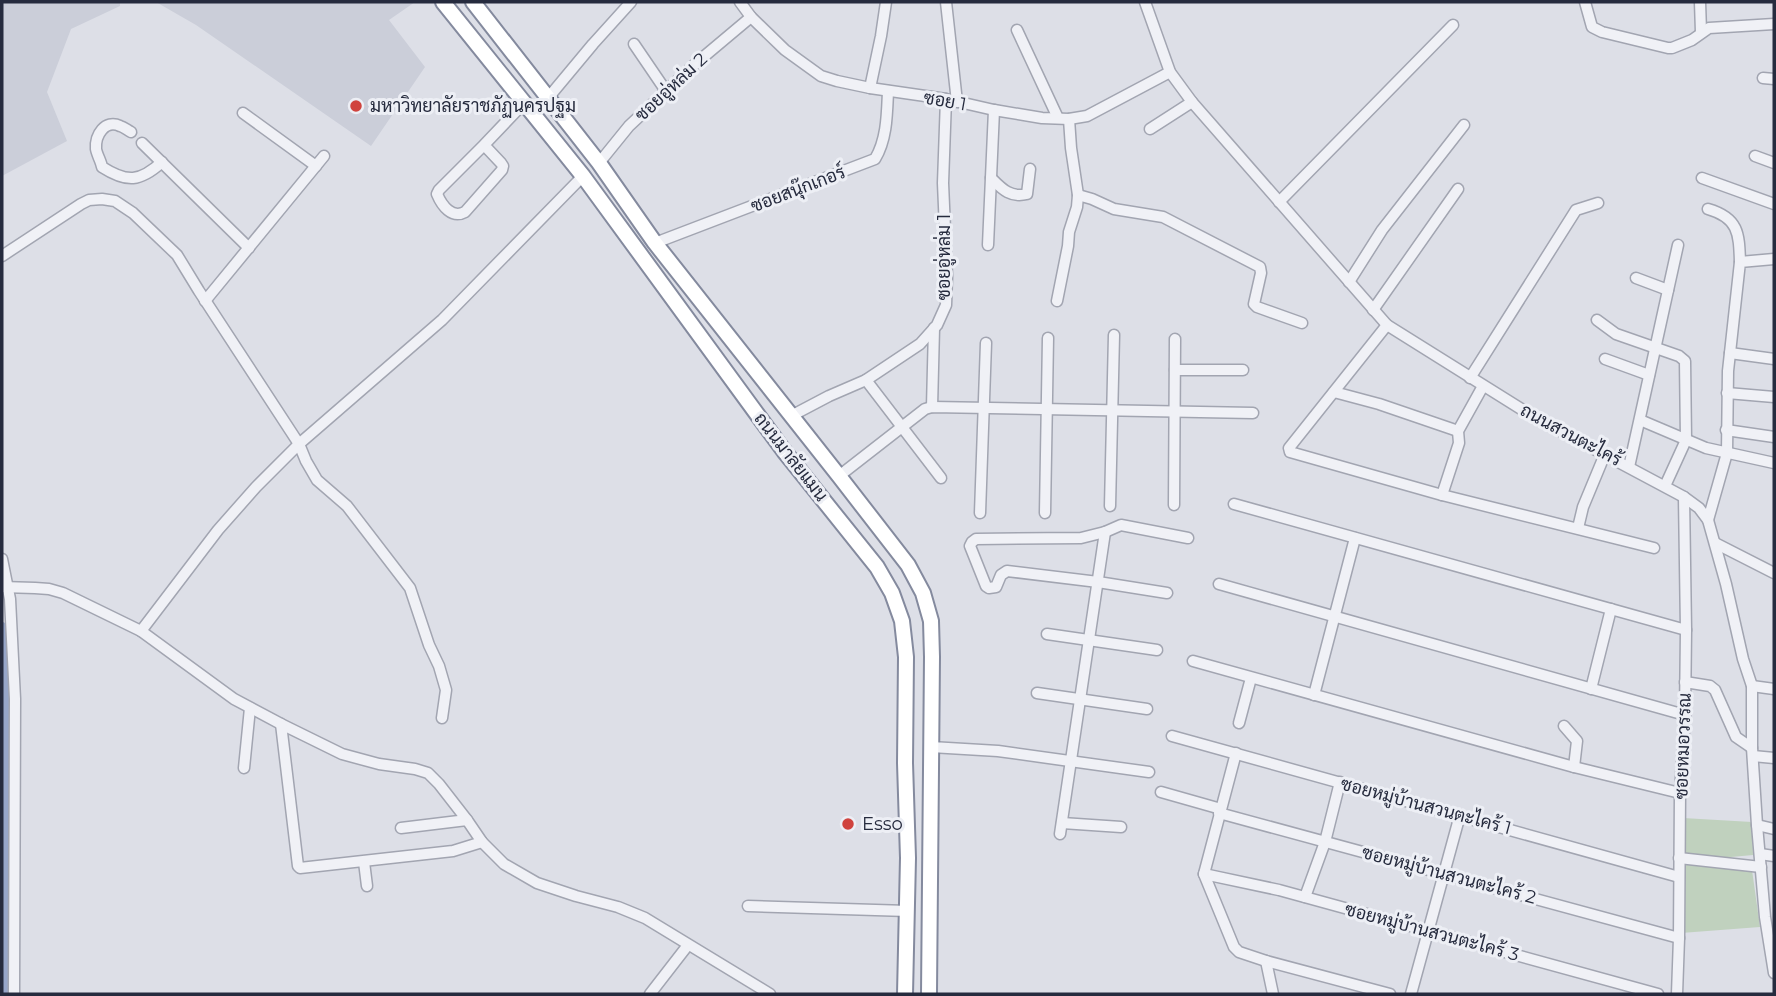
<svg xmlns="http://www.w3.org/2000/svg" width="1776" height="996" font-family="Montserrat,Sarabun,sans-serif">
<rect width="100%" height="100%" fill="#dddfe7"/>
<g fill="#cbced9">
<path d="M 2,2 L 120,2 L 120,6 L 71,29 L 47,92 L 67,141 L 2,176 Z"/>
<path d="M 156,2 L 415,2 L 389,20 L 425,67 L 371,146 L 196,25 Z"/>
</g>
<path fill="#c0d1be" d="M 1683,818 L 1752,822 L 1753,855 L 1687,861 L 1752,870 L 1760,927 L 1681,933 Z"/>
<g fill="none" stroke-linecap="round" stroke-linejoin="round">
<path stroke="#97a6c9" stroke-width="10" d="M 2,627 L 6,699 L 5,994"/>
<g stroke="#a2a5b1" stroke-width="13">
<g id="minor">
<path d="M 740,2 L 751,17 L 785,50 L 821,76 L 837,81 L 870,88 L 946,99 L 994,110 L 1042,118 L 1069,119 L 1087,116 L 1170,72"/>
<path d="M 946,2 L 957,102"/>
<path d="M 1145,2 L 1170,72 L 1192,102 L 1387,325 L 1534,417 L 1684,497 L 1699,508 L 1708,520 L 1726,584 L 1743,659 L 1752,686 L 1752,748 L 1757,825 L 1765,917 L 1774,973"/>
<path d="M 1585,2 L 1592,27 L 1602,32 L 1668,48 L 1672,48 L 1692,40 L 1709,28 L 1774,24"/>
<path d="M 1700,2 L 1701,32"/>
<path d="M 1017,30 L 1058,118"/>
<path d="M 634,44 L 666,91"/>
<path d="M 1763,78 L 1774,79"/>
<path d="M 870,88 L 881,36 L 886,2"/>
<path d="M 548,98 L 593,44 L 631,2"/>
<path d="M 243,113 L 316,166"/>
<path d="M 1150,129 L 1192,102"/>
<path d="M 131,132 C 127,130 124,127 120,126 C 105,119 95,135 96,149 C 97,155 101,161 102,167 C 127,183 140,182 162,162"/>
<path d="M 142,143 L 249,248"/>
<path d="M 484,145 L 439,190 L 437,194 C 442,206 452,219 465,212 L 502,170 L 503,166 L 501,163 L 484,145 L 524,103"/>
<path d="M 1755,156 L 1774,163"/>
<path d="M 599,163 L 629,126 L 695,64 L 751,17"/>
<path d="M 991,178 C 1002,189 1010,198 1027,194 L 1030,169"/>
<path d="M 1702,178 L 1774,204"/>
<path d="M 1078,195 L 1092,199 L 1114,209 L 1163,217 L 1260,267 L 1261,273 L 1254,304 L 1257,307 L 1302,323"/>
<path d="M 1279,202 L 1453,25"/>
<path d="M 1708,209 C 1739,218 1739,234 1740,262"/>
<path d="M 655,243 L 875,159 C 887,139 887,114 888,91"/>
<path d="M 988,245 L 994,110"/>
<path d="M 2,256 L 81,204 L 89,200 L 102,199 L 115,201 L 133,213 L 177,255 L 199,291 L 299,444 L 306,461 L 317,480 L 347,506 L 410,588 L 429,645 L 439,666 L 446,690 L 442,718"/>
<path d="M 1636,278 L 1668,290"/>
<path d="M 1349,282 L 1382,230 L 1464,125"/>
<path d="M 205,301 L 324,156"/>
<path d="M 1057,301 L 1068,246 L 1069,232 L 1077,207 L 1078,195 L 1071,148 L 1069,119"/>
<path d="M 1373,310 L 1458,189"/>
<path d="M 1597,320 L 1616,334 L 1679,356 L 1685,361 L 1686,440 L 1665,486"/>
<path d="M 1387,325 L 1289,448 L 1290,452 L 1442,495 L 1654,548"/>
<path d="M 1730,353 L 1774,359"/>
<path d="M 1605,359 L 1649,375"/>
<path d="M 1175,370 L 1243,370"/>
<path d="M 1470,378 L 1576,210 L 1598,203"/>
<path d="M 866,380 L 941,478"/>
<path d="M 1334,392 L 1379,404 L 1458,431"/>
<path d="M 1727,393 L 1774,397"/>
<path d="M 932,407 L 934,328"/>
<path d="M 791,416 L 829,396 L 866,380 L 920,344 L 937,325 L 946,305 L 947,276 L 943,183 L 946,99"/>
<path d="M 1640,420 L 1706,448 L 1774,463"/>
<path d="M 1726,430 L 1774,437"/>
<path d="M 1629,467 L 1678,245"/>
<path d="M 839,476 L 925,409 L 932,407 L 1253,413"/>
<path d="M 1442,495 L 1459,443 L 1458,431 L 1483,386"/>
<path d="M 1234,504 L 1686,630"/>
<path d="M 1174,505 L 1175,339"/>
<path d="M 1110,506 L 1114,335"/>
<path d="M 980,513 L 986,343"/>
<path d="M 1045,513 L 1048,338"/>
<path d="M 1708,520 L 1727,453 L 1728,371 L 1740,262 L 1774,259"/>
<path d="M 1578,528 L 1583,507 L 1605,454"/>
<path d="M 1715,543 L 1774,573"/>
<path d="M 2,559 L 10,599 L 15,699 L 14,994"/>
<path d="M 1219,584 L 1685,715"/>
<path d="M 2,587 L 35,588 L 49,589 L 63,593 L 141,631 L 234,699 L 281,724 L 342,754 L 379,764 L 415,769 L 428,773 L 439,784 L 467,820 L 482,842 L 504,864 L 537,883 L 576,896 L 618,907 L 645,918 L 770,994"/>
<path d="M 1167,593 L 1098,582 L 1007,571 L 1001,575 L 996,587 L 989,588 L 986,586 L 970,546 L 972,542 L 976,539 L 1081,538 L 1105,532 L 1121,525 L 1188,538"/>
<path d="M 141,631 L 218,530 L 256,487 L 299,444 L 442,320 L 583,176"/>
<path d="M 1047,634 L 1157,650"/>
<path d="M 1193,661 L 1574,767 L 1680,793"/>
<path d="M 1685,682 L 1710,686 L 1715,690 L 1736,737 L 1752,748"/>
<path d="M 1752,686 L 1774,689"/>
<path d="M 1591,689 L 1611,609"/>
<path d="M 1037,693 L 1147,709"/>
<path d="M 1314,695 L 1355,538"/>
<path d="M 1239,723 L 1251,678"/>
<path d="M 281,724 L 298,866 L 300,868 L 453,851 L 482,842"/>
<path d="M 1564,726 L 1577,741 L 1574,767"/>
<path d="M 1172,736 L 1679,877"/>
<path d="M 931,747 L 998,751 L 1149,772"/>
<path d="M 1236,753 L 1204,874 L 1234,947 L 1239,952 L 1266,961 L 1390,994"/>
<path d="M 1753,756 L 1774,758"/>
<path d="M 244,768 L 250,708"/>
<path d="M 1161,792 L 1221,809"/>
<path d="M 1219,813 L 1679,938"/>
<path d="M 1062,823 L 1121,827"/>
<path d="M 1757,825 L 1774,829"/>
<path d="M 401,828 L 467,820"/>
<path d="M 1060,834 L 1105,532"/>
<path d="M 1760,854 L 1774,856"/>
<path d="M 1679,858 L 1761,867"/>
<path d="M 364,862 L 367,886"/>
<path d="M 1204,874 L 1279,890 L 1658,994"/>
<path d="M 1305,897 L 1325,842 L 1340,782"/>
<path d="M 748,906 L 908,911"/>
<path d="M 1266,961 L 1273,994"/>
<path d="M 650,994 L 688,945"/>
<path d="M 1411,994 L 1460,815"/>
<path d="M 1677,994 L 1679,938 L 1680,793 L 1685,715 L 1686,630 L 1684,497"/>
</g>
</g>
<g stroke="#848a9e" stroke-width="18">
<g id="highway">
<path d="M 443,2 L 583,176 L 784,451 L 877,567 L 892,593 L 902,621 L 906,657 L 905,763 L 908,858 L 905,994"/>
<path d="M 473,2 L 599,163 L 655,243 L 839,476 L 908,565 L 923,593 L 931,621 L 932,657 L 929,994"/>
</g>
</g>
<use href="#minor" stroke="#f0f1f6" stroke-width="10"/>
<use href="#highway" stroke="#fff" stroke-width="14"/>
</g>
<g fill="#d0433e" stroke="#edeff5" stroke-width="2.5">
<circle cx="356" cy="106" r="7"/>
<circle cx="848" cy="824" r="7"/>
</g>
<g text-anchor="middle" stroke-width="6" stroke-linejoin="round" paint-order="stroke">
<g font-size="18" fill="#262b3e" stroke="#edeff5">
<text transform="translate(671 87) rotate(-43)" y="6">ซอยอู่หล่ม 2</text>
<text transform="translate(945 101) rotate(10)" y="6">ซอย 1</text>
<text transform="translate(798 189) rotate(-21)" y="6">ซอยสนุ๊กเกอร์</text>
<text transform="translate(944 257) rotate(-90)" y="6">ซอยอู่หล่ม 1</text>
<text transform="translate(1571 435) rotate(28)" y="6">ถนนสวนตะไคร้</text>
<text transform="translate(791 457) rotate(52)" y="6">ถนนมาลัยแมน</text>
<text transform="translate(1683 746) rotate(-88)" y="6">ซอยหมอวรรณ</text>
<text transform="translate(1426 806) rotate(15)" y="6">ซอยหมู่บ้านสวนตะไคร้ 1</text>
<text transform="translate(1449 875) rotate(15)" y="6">ซอยหมู่บ้านสวนตะไคร้ 2</text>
<text transform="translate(1432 932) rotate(15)" y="6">ซอยหมู่บ้านสวนตะไคร้ 3</text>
</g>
<g font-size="18" fill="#262b3e" stroke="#edeff5" text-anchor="start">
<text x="370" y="112">มหาวิทยาลัยราชภัฏนครปฐม</text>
<text x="862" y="830">Esso</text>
</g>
</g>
<rect width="1776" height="996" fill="none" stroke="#262b3e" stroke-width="7"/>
</svg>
